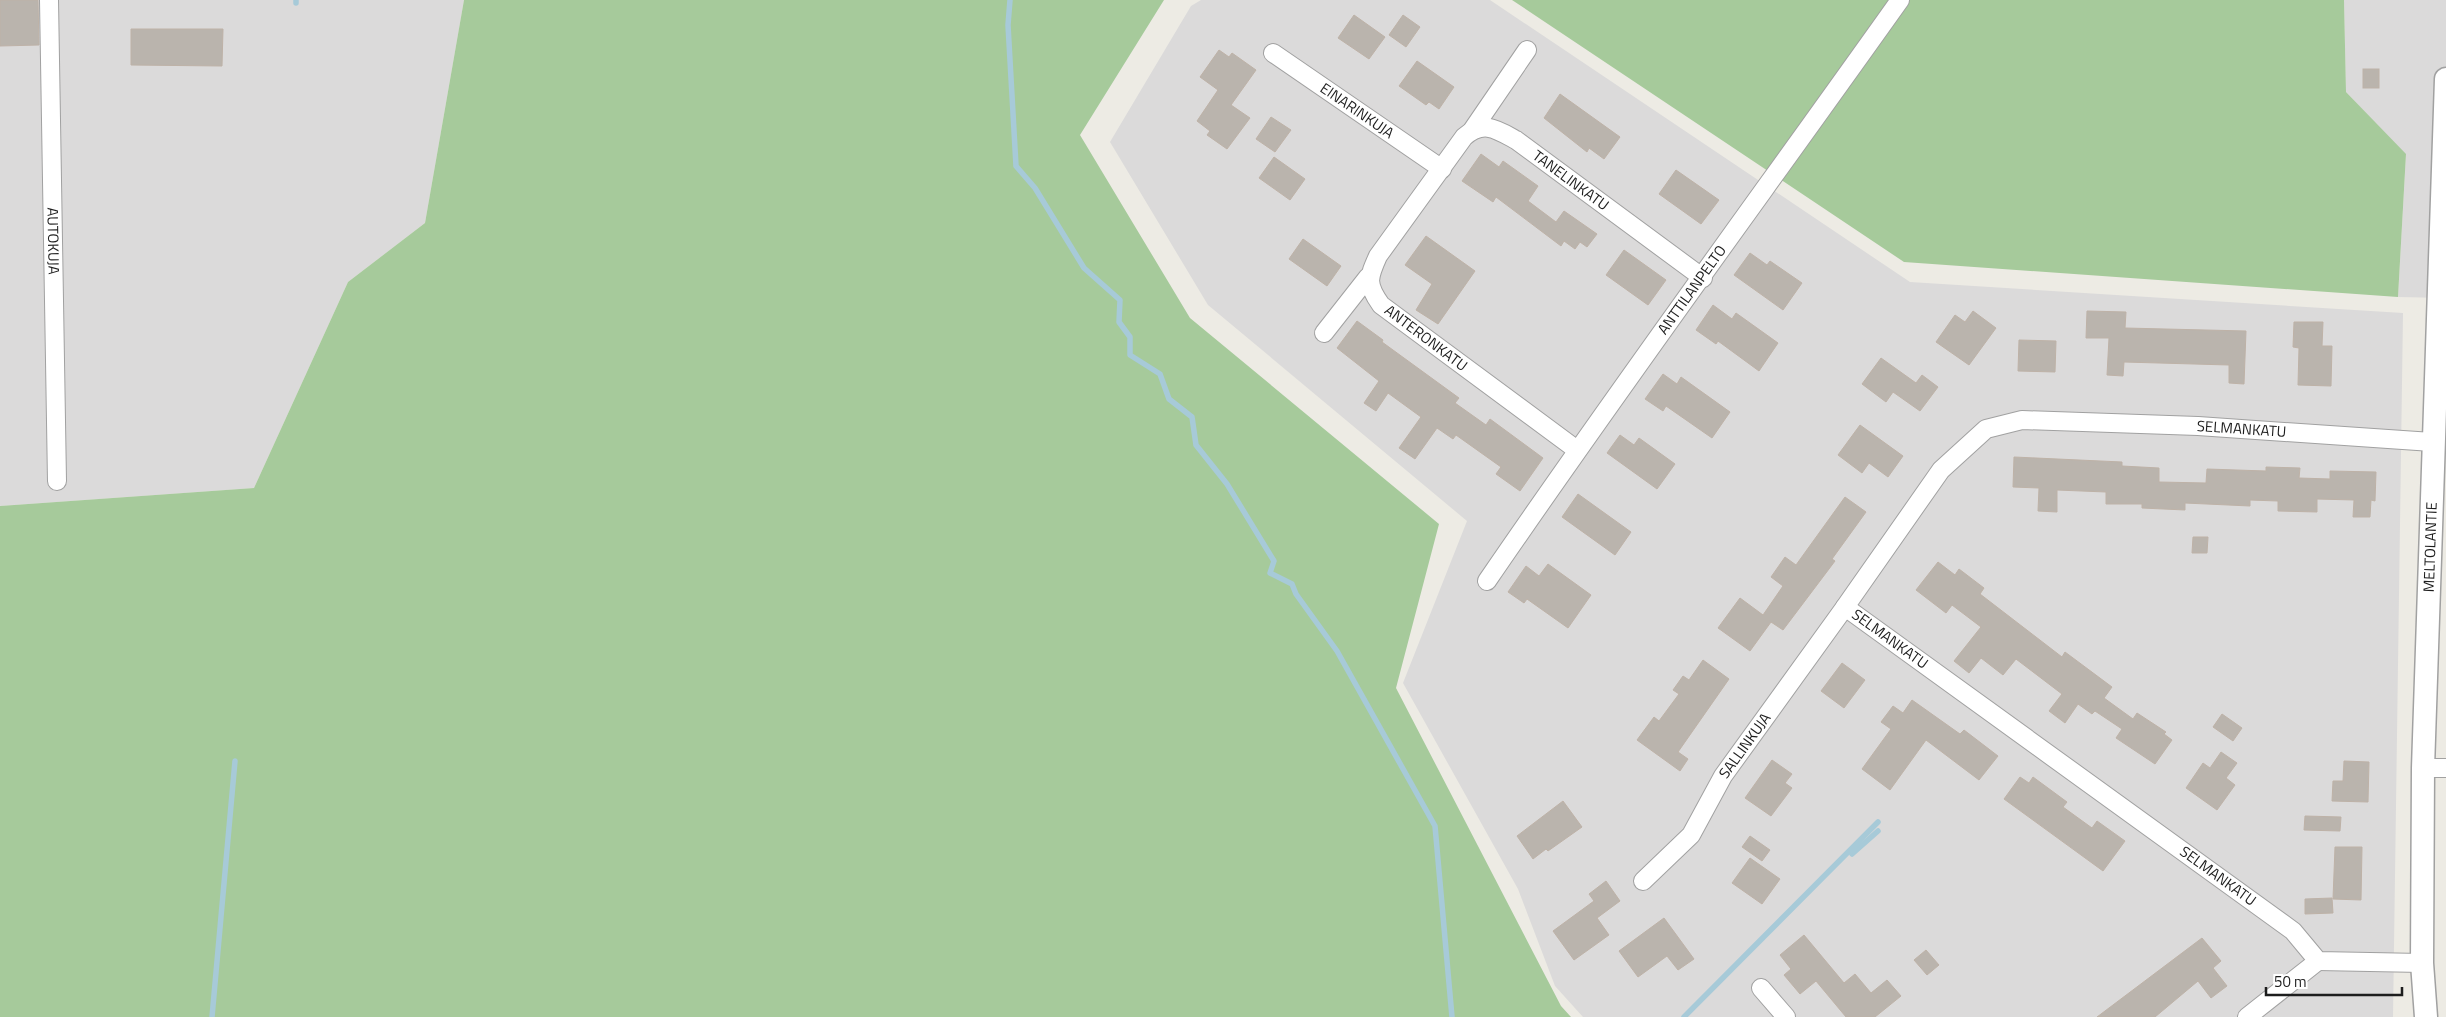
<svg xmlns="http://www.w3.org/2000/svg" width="2446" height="1017" font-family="'Titillium Web',sans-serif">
<rect width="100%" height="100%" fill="#edebe4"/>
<g fill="#dbdada">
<path d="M 0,0 L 464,0 L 425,223 L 348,282 L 254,488 L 0,506 Z"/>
<path d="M 1201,0 L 1490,0 L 1910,282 L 2403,313 L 2393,1017 L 1583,1017 L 1555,986 L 1518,889 L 1403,683 L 1467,521 L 1208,305 L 1110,142 L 1191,6 Z"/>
<path d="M 2344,0 L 2446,0 L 2446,298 L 2398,297 L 2406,155 L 2346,92 Z"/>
</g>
<g fill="#a6ca9b">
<path d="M 464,0 L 1164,0 L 1080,135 L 1190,318 L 1439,524 L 1396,688 L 1561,1006 L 1571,1017 L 0,1017 L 0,506 L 254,488 L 348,282 L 425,223 Z"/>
<path d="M 1512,0 L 2344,0 L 2346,92 L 2406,154 L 2398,297 L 1904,262 Z"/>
</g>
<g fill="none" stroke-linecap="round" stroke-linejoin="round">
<g stroke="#a7cad8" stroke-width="5.5">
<path d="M 1010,0 L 1008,25 L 1016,166 L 1035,188 L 1084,268 L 1120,300 L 1119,322 L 1130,337 L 1130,355 L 1160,374 L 1169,399 L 1192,417 L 1196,445 L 1227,484 L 1274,561 L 1270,573 L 1292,584 L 1296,594 L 1337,651 L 1435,826 L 1452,1017"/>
<path d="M 296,3 L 296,0"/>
<path d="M 1852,854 L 1878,831"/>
<path d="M 212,1017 L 235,761"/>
<path d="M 1684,1017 L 1878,822"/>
</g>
</g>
<g fill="#bab4ad" stroke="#beb2a7">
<path d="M 0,0 L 38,0 L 39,45 L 0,46 Z"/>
<path d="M 1354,15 L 1385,37 L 1369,59 L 1338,38 Z"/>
<path d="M 1403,15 L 1420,27 L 1406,47 L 1389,35 Z"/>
<path d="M 131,29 L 223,29 L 222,66 L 131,65 Z"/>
<path d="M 1219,50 L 1229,57 L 1232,53 L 1256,70 L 1231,105 L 1250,118 L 1227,149 L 1207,135 L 1210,131 L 1197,121 L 1218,90 L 1200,77 Z"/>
<path d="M 1417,61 L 1454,87 L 1439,109 L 1429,102 L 1426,105 L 1399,86 Z"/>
<rect x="2363" y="69" width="16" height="19"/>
<path d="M 1560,94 L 1620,137 L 1604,159 L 1589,148 L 1587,152 L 1544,118 Z"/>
<path d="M 1271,117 L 1291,130 L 1275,152 L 1256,139 Z"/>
<path d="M 1481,154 L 1499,167 L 1503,161 L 1538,186 L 1528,201 L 1556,222 L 1564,211 L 1597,234 L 1587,247 L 1580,242 L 1575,249 L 1564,241 L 1561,246 L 1496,197 L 1493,202 L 1462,181 Z"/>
<path d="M 1274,157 L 1305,179 L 1290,200 L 1259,178 Z"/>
<path d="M 1676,170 L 1719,200 L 1701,224 L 1659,194 Z"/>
<path d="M 1426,236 L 1475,271 L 1438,324 L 1416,310 L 1432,284 L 1405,265 Z"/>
<path d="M 1303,239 L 1341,266 L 1327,286 L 1289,259 Z"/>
<path d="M 1624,250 L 1666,280 L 1648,305 L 1606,275 Z"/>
<path d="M 1750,253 L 1767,265 L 1770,261 L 1802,283 L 1783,310 L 1734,275 Z"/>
<path d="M 1713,305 L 1732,319 L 1736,313 L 1778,343 L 1759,371 L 1718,341 L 1716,344 L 1696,330 Z"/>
<path d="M 1973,311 L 1996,328 L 1969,365 L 1936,342 L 1955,315 L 1965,322 Z"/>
<path d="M 2087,311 L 2126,312 L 2125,328 L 2246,331 L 2244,384 L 2229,383 L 2229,365 L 2124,362 L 2123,376 L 2107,375 L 2109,338 L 2086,338 Z"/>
<path d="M 1357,321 L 1383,340 L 1382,342 L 1459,398 L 1455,403 L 1486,425 L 1490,419 L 1543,458 L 1520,491 L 1496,474 L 1501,467 L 1456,435 L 1453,439 L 1437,428 L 1415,459 L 1399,448 L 1421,417 L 1388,393 L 1376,411 L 1364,403 L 1379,381 L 1337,348 Z"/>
<path d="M 2294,322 L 2323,322 L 2322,346 L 2332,346 L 2331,386 L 2298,385 L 2299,348 L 2293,347 Z"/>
<path d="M 2019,340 L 2056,341 L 2055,372 L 2018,371 Z"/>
<path d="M 1881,358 L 1916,383 L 1922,375 L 1938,387 L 1920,411 L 1893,392 L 1886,402 L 1862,384 Z"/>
<path d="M 1663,374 L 1677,384 L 1681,377 L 1730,412 L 1712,438 L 1666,406 L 1663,411 L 1645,399 Z"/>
<path d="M 1860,425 L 1903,456 L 1888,477 L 1869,463 L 1862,473 L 1838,455 Z"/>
<path d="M 1620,435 L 1634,445 L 1639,438 L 1675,464 L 1657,489 L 1607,453 Z"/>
<path d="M 2014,457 L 2122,462 L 2122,466 L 2159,468 L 2159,482 L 2206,483 L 2207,469 L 2266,471 L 2266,467 L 2300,468 L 2299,478 L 2330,479 L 2330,471 L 2376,472 L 2375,501 L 2371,500 L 2370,517 L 2353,517 L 2354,500 L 2317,499 L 2317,512 L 2278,511 L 2278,501 L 2250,500 L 2250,506 L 2185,503 L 2185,510 L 2142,508 L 2142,504 L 2106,504 L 2106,492 L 2057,490 L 2057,512 L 2038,511 L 2039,488 L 2013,487 Z"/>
<path d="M 1578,494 L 1631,532 L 1615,555 L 1562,517 Z"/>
<path d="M 1845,497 L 1866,512 L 1832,559 L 1835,561 L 1783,630 L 1771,622 L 1750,651 L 1718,628 L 1740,598 L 1763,615 L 1783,586 L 1771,577 L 1785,557 L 1796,565 Z"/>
<path d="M 2193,537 L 2208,537 L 2207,553 L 2192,553 Z"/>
<path d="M 1938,562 L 1955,575 L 1959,569 L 1984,588 L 1980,594 L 2062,657 L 2065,652 L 2112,687 L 2104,698 L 2133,719 L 2137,713 L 2166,732 L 2164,734 L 2172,740 L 2155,764 L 2116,738 L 2122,729 L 2095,711 L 2092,714 L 2078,704 L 2065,723 L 2049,711 L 2062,694 L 2016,659 L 2003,675 L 1981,658 L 1969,673 L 1954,661 L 1981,627 L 1952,605 L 1946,613 L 1916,590 Z"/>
<path d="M 1548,564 L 1591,595 L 1568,628 L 1527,599 L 1524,603 L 1508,592 L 1526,566 L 1539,576 Z"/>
<path d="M 1703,660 L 1729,679 L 1678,752 L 1688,759 L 1680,771 L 1637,740 L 1654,717 L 1659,721 L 1679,694 L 1673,690 L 1683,676 L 1689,680 Z"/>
<path d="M 1842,663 L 1865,680 L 1844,708 L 1821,691 Z"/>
<path d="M 1912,700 L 1960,734 L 1964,730 L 1998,756 L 1979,780 L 1926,740 L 1890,790 L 1862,769 L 1891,729 L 1881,722 L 1893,706 L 1903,713 Z"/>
<path d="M 2222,714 L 2242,728 L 2233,741 L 2213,727 Z"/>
<path d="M 2221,752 L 2237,763 L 2226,778 L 2235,785 L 2217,810 L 2186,788 L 2203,763 L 2210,768 Z"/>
<path d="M 1772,760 L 1792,774 L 1785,783 L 1792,788 L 1771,816 L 1745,798 Z"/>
<path d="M 2344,761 L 2369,762 L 2368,802 L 2332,801 L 2333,781 L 2343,781 Z"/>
<path d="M 2020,777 L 2029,783 L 2033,777 L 2067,802 L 2063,807 L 2092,828 L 2097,821 L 2125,841 L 2103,871 L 2004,799 Z"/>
<path d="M 1563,801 L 1582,827 L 1548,851 L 1546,849 L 1533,859 L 1517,836 Z"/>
<path d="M 2305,816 L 2341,817 L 2340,831 L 2304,830 Z"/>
<path d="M 1750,836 L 1770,850 L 1762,861 L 1742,847 Z"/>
<path d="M 2335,847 L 2362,847 L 2361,900 L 2333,899 Z"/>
<path d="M 1750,858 L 1780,879 L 1762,904 L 1732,883 Z"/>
<path d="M 1606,881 L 1620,901 L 1597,918 L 1609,935 L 1574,960 L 1553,931 L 1594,901 L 1589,894 Z"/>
<path d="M 2332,898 L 2333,913 L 2305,914 L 2305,899 Z"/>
<path d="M 1664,918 L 1694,959 L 1678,970 L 1667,956 L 1638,977 L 1619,951 Z"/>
<path d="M 1804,935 L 1844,983 L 1855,974 L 1871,993 L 1887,980 L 1901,996 L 1875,1017 L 1846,1017 L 1816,981 L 1800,994 L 1784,975 L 1791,969 L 1780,955 Z"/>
<path d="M 2202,938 L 2221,961 L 2213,968 L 2227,986 L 2211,998 L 2198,981 L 2155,1017 L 2097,1017 Z"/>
<path d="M 1926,950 L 1939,965 L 1927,975 L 1914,960 Z"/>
</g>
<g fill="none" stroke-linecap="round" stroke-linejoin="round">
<g stroke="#a1a1a1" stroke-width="20">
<g id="minor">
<path id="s1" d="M 49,0 L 57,481"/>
<path id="s2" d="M 1273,53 L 1442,169"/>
<path d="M 1473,129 L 1527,50"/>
<path d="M 1324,333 L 1368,277"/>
<path id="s3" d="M 1577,450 L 1381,305 C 1366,284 1368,278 1378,256 L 1464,137 C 1483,120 1496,129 1516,140 L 1703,278"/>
<path id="s4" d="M 1487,581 C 1621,385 1762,194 1900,0"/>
<path d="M 2423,768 L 2446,768"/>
<path id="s5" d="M 1643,881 L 1691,835 L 1723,776 L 1845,607"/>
<path id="s6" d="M 2422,963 L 2318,961 L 2293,931 L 1845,607 L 1941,470 L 1986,429 L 2022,420 L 2198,426 L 2432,442"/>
<path d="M 1761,988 L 1786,1017"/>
<path d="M 2247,1017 L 2318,961"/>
</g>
</g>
<g stroke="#a1a1a1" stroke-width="25">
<g id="tertiary">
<path id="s7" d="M 2426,1017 L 2422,963 L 2423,768 L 2446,79"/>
</g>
</g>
<use href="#minor" stroke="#fff" stroke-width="18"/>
<use href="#tertiary" stroke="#fff" stroke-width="22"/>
</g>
<g text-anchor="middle" stroke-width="4" stroke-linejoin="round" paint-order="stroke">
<g font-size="15" fill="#1d1d1d" stroke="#fff">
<text dy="5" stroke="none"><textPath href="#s2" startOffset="102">EINARINKUJA</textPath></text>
<text dy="5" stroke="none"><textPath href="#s3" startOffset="569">TANELINKATU</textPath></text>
<text dy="5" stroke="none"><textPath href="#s1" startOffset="241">AUTOKUJA</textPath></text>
<text dy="5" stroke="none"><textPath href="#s4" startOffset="356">ANTTILANPELTO</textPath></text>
<text transform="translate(1426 338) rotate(37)" y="5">ANTERONKATU</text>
<text dy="5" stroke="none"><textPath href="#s6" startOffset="1181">SELMANKATU</textPath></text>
<text dy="5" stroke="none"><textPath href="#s7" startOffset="470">MELTOLANTIE</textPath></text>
<text transform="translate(1890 639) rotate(36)" y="5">SELMANKATU</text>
<text dy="5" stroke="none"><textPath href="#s5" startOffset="171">SALLINKUJA</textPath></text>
<text transform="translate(2218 876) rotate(36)" y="5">SELMANKATU</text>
</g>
</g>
<path d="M2266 987v8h136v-8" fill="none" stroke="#1d1d1d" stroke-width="2.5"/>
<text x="2274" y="987" font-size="15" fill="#1d1d1d" stroke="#ffffff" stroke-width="4" paint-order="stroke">50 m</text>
</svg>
